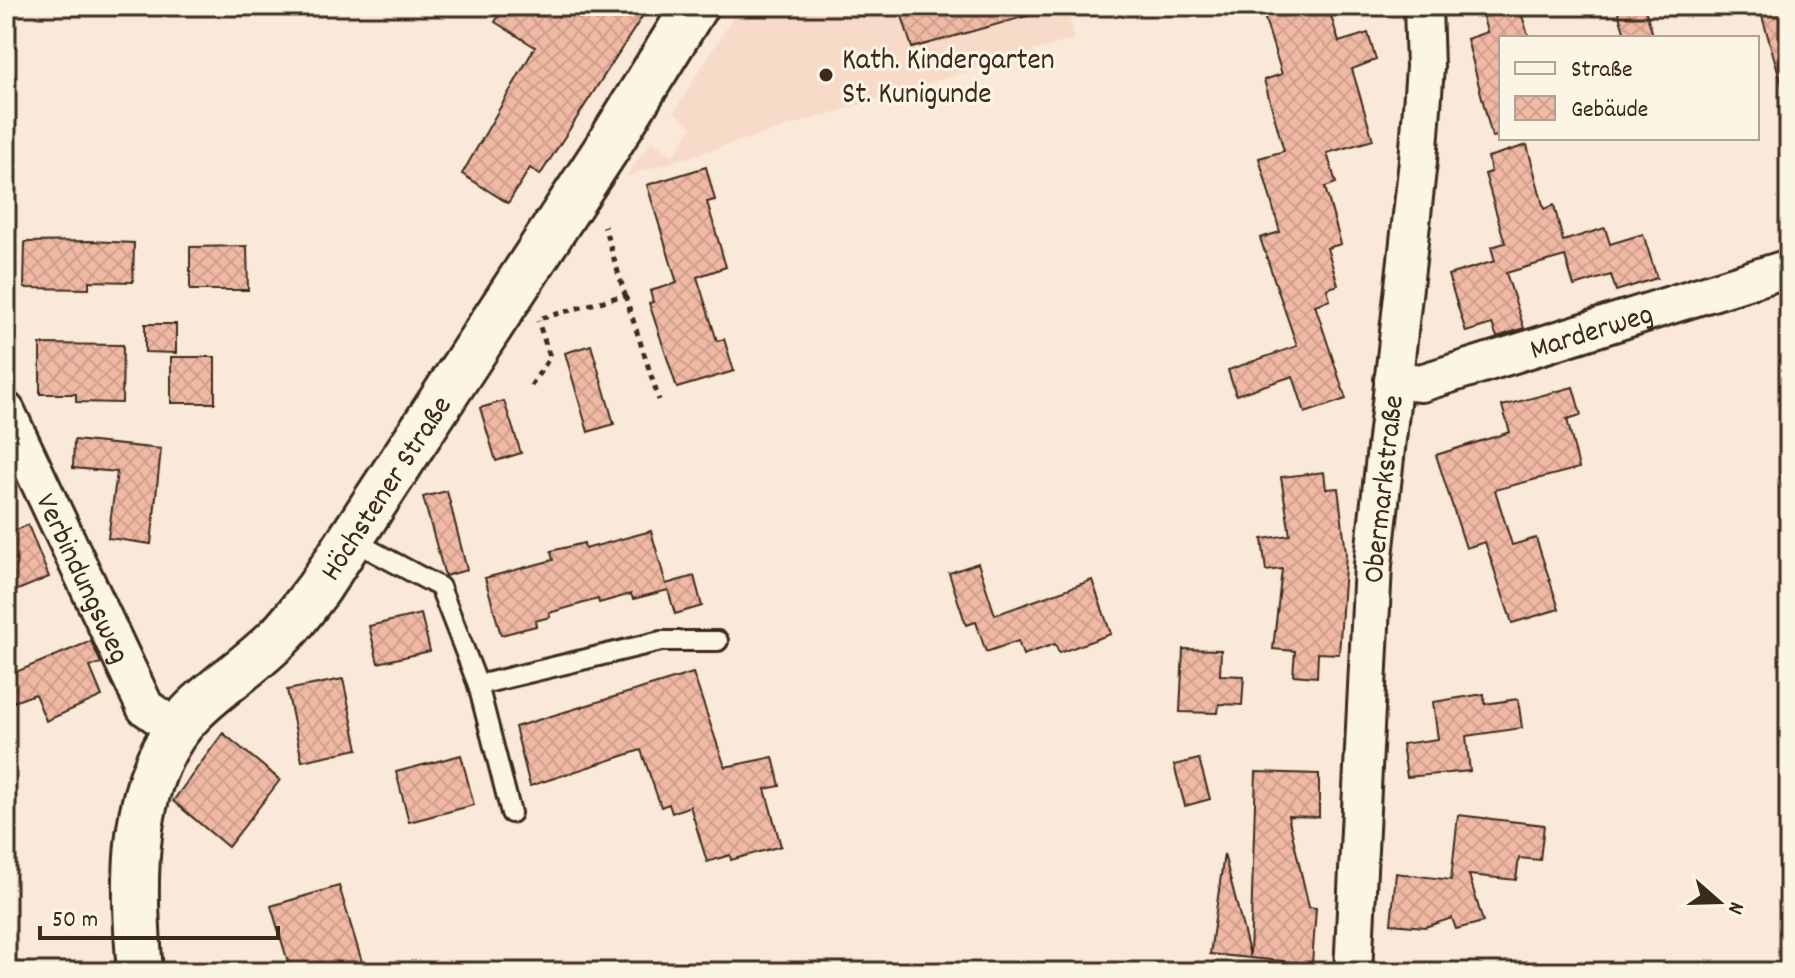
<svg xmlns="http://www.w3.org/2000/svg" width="1795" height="978" font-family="Dekko,sans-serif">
<defs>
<pattern id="building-cross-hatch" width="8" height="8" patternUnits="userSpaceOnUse" patternTransform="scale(2)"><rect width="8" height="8" fill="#f0b9a4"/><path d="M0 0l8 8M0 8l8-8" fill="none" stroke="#cf9f8d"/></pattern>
</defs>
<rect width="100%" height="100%" fill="#fae9d8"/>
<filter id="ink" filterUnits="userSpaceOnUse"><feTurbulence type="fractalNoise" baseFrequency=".0125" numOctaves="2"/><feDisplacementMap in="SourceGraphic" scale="16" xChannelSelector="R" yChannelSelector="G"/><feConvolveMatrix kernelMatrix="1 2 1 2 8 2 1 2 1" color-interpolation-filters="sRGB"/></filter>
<g filter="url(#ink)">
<path fill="#f7dbc8" d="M 740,6 L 1068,6 L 1074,39 L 626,176 L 652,141 L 673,156 L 692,127 L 674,112 Z"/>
<g fill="url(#building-cross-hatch)" stroke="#3b2a1e" stroke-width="2">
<path d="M 505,6 L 649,6 L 540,175 L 530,168 L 508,203 L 462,174 L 535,47 L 495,22 Z"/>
<path d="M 899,6 L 1033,6 L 1034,14 L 912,48 Z"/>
<path d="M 1261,6 L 1328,6 L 1339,42 L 1368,33 L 1376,60 L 1352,69 L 1373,140 L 1327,153 L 1336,183 L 1325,187 L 1341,244 L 1327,248 L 1338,285 L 1327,289 L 1330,300 L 1315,305 L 1346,399 L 1305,413 L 1293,376 L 1236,395 L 1228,370 L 1297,346 L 1260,238 L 1280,232 L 1259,158 L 1284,151 L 1264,80 L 1282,74 Z"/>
<path d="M 1480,6 L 1519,6 L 1529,38 L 1501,38 L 1501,136 L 1492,137 L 1467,39 L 1487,32 Z"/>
<path d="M 1616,6 L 1644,6 L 1654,38 L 1626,38 Z"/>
<path d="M 1759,6 L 1789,6 L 1789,84 L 1782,85 Z"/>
<path d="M 1527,145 L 1544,209 L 1554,205 L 1563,241 L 1605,228 L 1610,244 L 1643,234 L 1657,278 L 1616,291 L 1611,275 L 1574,286 L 1565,256 L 1506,273 L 1524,328 L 1497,337 L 1492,324 L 1466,332 L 1448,275 L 1495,261 L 1491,247 L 1505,243 L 1485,174 L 1491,172 L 1488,157 Z"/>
<path d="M 706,167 L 715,200 L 707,202 L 726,267 L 697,277 L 717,341 L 724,339 L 734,371 L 677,388 L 649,303 L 653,302 L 650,291 L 677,283 L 647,185 Z"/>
<path d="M 90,241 L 134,243 L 133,282 L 89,281 L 89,289 L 24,288 L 25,242 Z"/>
<path d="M 247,246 L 248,290 L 190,290 L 190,247 Z"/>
<path d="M 145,324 L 176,324 L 176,353 L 145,352 Z"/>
<path d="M 40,344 L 123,345 L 122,403 L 76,402 L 76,394 L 40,394 Z"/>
<path d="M 591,345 L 614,424 L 588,432 L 565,353 Z"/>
<rect x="171" y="357" width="44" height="46"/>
<path d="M 1573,387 L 1581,415 L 1567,419 L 1579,468 L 1495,490 L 1512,545 L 1536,538 L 1559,609 L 1512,623 L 1485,542 L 1466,548 L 1436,455 L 1510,432 L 1502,406 Z"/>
<path d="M 504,401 L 521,453 L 496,461 L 480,408 Z"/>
<path d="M 74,440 L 161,449 L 151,544 L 108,538 L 117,472 L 73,468 Z"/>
<path d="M 1324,472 L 1326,489 L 1338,488 L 1346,553 L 1339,654 L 1318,653 L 1317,677 L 1293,675 L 1295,651 L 1273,649 L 1282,569 L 1266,571 L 1262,539 L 1290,535 L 1281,477 Z"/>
<path d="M 447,491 L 467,570 L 445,576 L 423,497 Z"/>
<path d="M 28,525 L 49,577 L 6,595 L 6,534 Z"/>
<path d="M 651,531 L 666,584 L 694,576 L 702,606 L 675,614 L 668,590 L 633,599 L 631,594 L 599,603 L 598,599 L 549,613 L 550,617 L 535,621 L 536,626 L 501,635 L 485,578 L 553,560 L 551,551 L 584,543 L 585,549 Z"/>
<path d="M 978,563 L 995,615 L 1092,580 L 1111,634 L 1059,653 L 1055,644 L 1023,655 L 1018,641 L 986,652 L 976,622 L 966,625 L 949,573 Z"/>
<path d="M 421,614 L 430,651 L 378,663 L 369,626 Z"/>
<path d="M 91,641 L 101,663 L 90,667 L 102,696 L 46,721 L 35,694 L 14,702 L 6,676 Z"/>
<path d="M 1183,649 L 1221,650 L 1220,675 L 1244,676 L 1242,705 L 1219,704 L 1218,713 L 1180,712 Z"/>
<path d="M 693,673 L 725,767 L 773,757 L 780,786 L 765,789 L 781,846 L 731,860 L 730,855 L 707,862 L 690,806 L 672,813 L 669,804 L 661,807 L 641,750 L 530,786 L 515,727 Z"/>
<path d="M 343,679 L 358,749 L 302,761 L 287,690 Z"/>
<path d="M 1484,694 L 1485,704 L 1518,699 L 1522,728 L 1466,736 L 1470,771 L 1407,777 L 1402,744 L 1438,739 L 1433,702 Z"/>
<path d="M 223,733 L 280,780 L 228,847 L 173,801 Z"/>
<path d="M 461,755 L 474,805 L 409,822 L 396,772 Z"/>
<path d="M 1199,759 L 1210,799 L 1185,806 L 1174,765 Z"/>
<path d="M 1256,772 L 1319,774 L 1319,817 L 1288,816 L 1309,907 L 1316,908 L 1312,964 L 1210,954 L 1224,854 L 1250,956 Z"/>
<path d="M 1458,815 L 1544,825 L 1540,860 L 1519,858 L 1516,880 L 1469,875 L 1483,922 L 1456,929 L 1452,918 L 1425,927 L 1391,924 L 1396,873 L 1451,880 Z"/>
<path d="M 339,886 L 365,972 L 291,972 L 271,906 Z"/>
</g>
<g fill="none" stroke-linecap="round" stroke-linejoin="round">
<g stroke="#3b2a1e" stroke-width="24">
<g id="service">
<path d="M 352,540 L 440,587 L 478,685 L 511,813"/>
<path d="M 478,685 L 661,641 L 718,641"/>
</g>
</g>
<g stroke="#3b2a1e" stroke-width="42">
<g id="minor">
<path id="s1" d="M 1393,380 L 1421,383 L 1789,268"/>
<path id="s2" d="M 6,411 L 145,707 L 178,730"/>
<path id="s3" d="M 1353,972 L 1373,565 L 1418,161 L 1425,67 L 1423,6"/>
</g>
</g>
<g stroke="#3b2a1e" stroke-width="50">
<g id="secondary">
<path id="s4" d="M 140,972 C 133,888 127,776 193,711 C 220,684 253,664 280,636 C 294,622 306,604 318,589 L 605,151 L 695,6"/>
</g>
</g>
<g stroke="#3b2a1e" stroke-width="5" stroke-dasharray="6 6" stroke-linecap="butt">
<path d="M 625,295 L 659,400"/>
<path d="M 542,318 L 625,295 L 604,226"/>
<path d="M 531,386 L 550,357 L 538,321"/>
</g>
<use href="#service" stroke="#fcf5e5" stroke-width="18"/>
<use href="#minor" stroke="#fcf5e5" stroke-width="36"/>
<use href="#secondary" stroke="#fcf5e5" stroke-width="44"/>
</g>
</g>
<circle fill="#3b2a1e" stroke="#fcf5e5" stroke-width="3" cx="826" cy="75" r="8"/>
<g text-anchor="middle" stroke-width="6" stroke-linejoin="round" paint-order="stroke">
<g font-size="30" fill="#3b2a1e" stroke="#fcf5e5" text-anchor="start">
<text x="842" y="68">Kath. Kindergarten<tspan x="842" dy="34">St. Kunigunde</tspan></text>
</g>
<g font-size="30" fill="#3b2a1e" stroke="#fcf5e5">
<text dy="10" stroke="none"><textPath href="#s1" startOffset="206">Marderweg</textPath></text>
<text dy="10" stroke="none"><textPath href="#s4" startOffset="572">Höchstener Straße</textPath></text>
<text dy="10" stroke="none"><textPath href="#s3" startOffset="484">Obermarkstraße</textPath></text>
<text dy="10" stroke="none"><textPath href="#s2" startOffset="184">Verbindungsweg</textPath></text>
</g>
</g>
<rect width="1795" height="978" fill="none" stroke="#fcf5e5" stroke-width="32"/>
<rect x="16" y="16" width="1763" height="946" fill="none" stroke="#3b2a1e" stroke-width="3" filter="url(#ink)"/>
<rect x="1499" y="36" width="260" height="104" fill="#fcf5e5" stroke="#afa495" stroke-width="2"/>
<rect x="1515" y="62" width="40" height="12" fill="#fcf5e5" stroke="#afa495" stroke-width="2"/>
<text x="1571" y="76" font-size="24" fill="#3b2a1e">Straße</text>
<rect x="1515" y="96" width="40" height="24" fill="url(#building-cross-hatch)" stroke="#afa495" stroke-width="2"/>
<text x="1571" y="116" font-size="24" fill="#3b2a1e">Gebäude</text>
<g transform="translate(1719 902) rotate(110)" stroke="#fcf5e5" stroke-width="6" paint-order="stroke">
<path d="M0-6L14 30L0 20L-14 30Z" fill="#3b2a1e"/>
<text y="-12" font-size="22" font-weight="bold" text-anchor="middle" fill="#3b2a1e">N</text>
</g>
<path d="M40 926v12h238v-12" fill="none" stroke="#3b2a1e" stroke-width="4"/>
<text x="52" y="926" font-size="24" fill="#3b2a1e" stroke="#fcf5e5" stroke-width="6" paint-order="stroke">50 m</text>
</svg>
